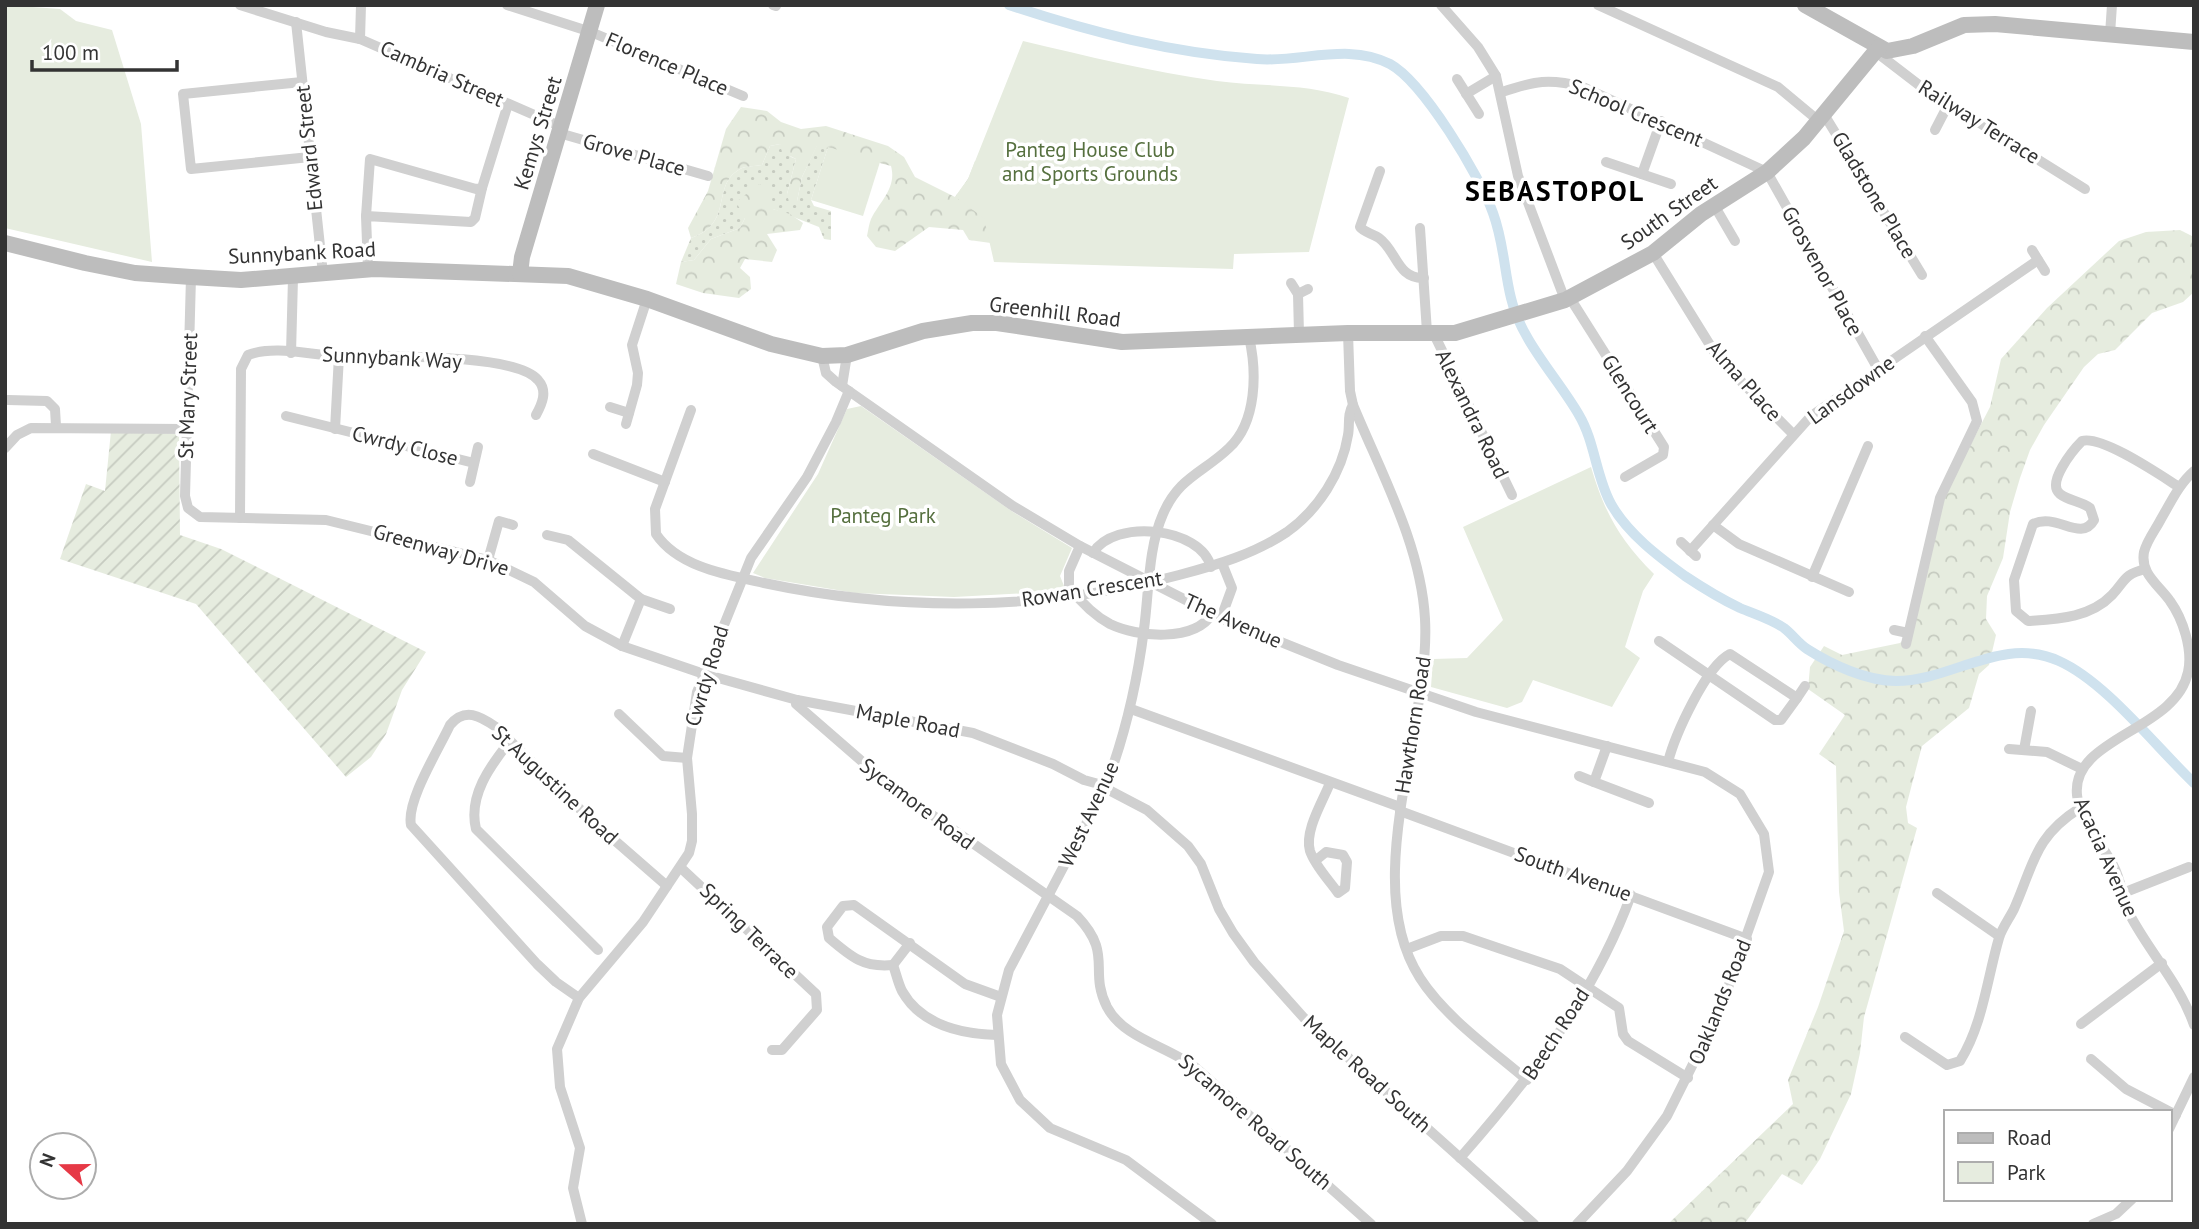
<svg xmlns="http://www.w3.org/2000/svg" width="2199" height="1229" font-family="'PT Sans',sans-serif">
<defs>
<pattern id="grass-dots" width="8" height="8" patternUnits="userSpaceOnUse" patternTransform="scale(1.75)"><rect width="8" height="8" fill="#e6ecdf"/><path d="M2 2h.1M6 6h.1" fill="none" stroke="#c6cbc0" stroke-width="1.8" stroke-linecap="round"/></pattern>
<pattern id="forest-crowns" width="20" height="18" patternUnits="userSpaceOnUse" patternTransform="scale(1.75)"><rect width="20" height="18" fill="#e6ecdf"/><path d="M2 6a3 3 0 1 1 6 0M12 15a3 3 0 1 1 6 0" fill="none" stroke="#c6cbc0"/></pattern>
<pattern id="garden-furrows" width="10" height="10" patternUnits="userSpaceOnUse" patternTransform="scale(1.75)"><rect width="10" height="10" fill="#e6ecdf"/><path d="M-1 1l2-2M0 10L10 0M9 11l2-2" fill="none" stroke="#c6cbc0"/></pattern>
</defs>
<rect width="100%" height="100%" fill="#fff"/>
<path fill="url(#grass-dots)" d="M 780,144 L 791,157 L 796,159 L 787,194 L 797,201 L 802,177 L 817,145 L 828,147 L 811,200 L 814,206 L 831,211 L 831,240 L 824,239 L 819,227 L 773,209 L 745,218 L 740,228 L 711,239 L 694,260 L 681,262 L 691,238 C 735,223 710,186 740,169 C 745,166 756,166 762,165 L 770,146 Z"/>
<g fill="url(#forest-crowns)">
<path d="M 741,107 L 767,111 L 781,122 L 801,129 L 826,126 L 888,146 L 904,157 L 915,177 L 955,197 L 968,179 L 975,161 L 998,244 L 969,240 L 963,230 L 929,227 L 895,251 L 876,247 L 867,236 C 868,231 869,224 871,219 C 880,201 897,188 891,166 L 817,146 L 802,177 L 797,201 L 790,206 L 787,194 L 796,159 L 782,152 L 780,144 L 770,146 L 762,165 C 756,166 745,166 740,169 C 710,186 735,223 691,238 L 688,228 L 708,191 L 726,129 Z"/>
<path d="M 759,184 L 771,187 L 773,209 L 790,214 L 803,223 L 800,230 L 767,234 L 777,250 L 772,262 L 745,259 L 740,268 L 750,277 L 751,289 L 739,298 L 703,293 L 676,284 L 681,262 L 694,260 L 711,239 L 740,228 L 745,218 L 736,202 Z"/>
<path d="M 2180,230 L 2194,237 L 2194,292 L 2183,302 L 2152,313 L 2115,350 L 2098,354 L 2084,367 L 2044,425 L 2030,450 L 2020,478 L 2010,512 L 2003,558 L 1987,596 L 1986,619 L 1996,635 L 1989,665 L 1979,674 L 1969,708 L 1922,746 L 1906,807 L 1908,823 L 1917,828 L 1864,1017 L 1860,1053 L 1851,1094 L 1820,1159 L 1802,1185 L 1782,1174 L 1744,1224 L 1668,1224 L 1793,1104 L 1788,1080 L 1818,1007 L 1844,931 L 1839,892 L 1836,766 L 1819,754 L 1845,715 L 1808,689 L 1810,667 L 1824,646 L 1842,655 L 1900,643 L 1912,631 L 1942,500 L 1990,407 L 2001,359 L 2047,308 L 2119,241 L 2146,232 Z"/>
</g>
<g fill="#e6ecdf">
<path d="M 5,5 L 60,9 L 76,21 L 112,30 L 141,124 L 152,262 L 5,228 Z"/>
<path d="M 1023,41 C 1087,56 1151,72 1217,81 C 1261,87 1306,83 1349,98 L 1309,252 L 1234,254 L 1233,269 L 994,262 L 984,218 L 955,197 L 968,179 Z"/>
<path d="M 828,147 L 880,162 L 863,216 L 811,200 Z"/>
<path d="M 861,406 L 1013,512 L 1072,548 L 1060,576 L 1066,591 L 954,597 L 855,593 L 765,578 L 753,573 L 818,474 L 847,409 Z"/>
<path d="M 1591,467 C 1605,514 1620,540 1654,574 L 1643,591 L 1625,647 L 1640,658 L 1612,707 L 1533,680 L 1522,702 L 1507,708 L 1431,687 L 1433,659 L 1467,658 L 1503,620 L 1463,527 Z"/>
</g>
<path fill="url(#garden-furrows)" d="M 111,431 L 179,434 L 180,535 L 221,549 L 426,652 L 402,690 L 386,734 L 371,757 L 346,777 L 196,604 L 60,559 L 86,484 L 105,491 Z"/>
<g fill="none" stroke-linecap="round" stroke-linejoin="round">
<path stroke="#cfe2ee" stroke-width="10" d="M 1009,5 C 1090,32 1171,53 1257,59 C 1301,63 1348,42 1390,64 C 1423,82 1480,176 1493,213 C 1504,243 1504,270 1511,298 C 1521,341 1557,377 1579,415 C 1595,442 1596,477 1611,504 C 1628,534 1659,557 1685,576 C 1703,588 1721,599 1740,608 C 1754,614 1771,619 1784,628 C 1792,634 1798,643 1807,649 C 1832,665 1867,681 1896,681 C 1952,681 2002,635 2059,661 C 2106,682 2156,747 2194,783"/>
<g stroke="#d0d0d0" stroke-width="10">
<path d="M 240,5 L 326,32 L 360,39 L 562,127"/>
<path d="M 507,5 L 591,32 L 743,96"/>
<path d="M 773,5 L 776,6"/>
<path d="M 1441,5 L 1478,47 L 1496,76 L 1518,176 L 1565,300"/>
<path d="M 1598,5 L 1778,87 L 1820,122"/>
<path d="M 296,22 L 323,274"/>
<path d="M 2110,34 L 2112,5"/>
<path d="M 360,39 L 361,5"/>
<path d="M 1876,52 L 1919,85 L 2085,189"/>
<path d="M 1457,79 L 1479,114"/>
<path d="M 302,82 L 183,94 L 191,169 L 310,157"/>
<path d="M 1502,92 C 1535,81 1549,78 1583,87 L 1767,172 L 1878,369"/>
<path d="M 1466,94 L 1496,76"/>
<path d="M 1825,116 L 1922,275"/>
<path d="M 1935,130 L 1949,103"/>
<path d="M 559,133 L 708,176"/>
<path d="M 1606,162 L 1671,184"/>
<path d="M 1380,171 L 1360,227 C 1365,233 1372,233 1379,238 C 1397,251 1397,279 1424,278"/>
<path d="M 1642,174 L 1661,121"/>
<path d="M 1714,205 L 1735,241"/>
<path d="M 366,216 L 370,159 L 476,189 L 482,188 L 508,104"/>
<path d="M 1420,228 L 1427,332"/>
<path d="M 2032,250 L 2045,271"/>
<path d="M 1653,253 L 1718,358 L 1793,434"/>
<path d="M 368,269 L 366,216 L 471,222 L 475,218 L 482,188"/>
<path d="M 191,277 L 185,496 L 188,508 L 200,517 L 326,520 L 488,560 L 534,582 L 585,626 L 622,646 L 704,674 L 797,700 L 973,733 L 1053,764 L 1084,780 L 1106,786"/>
<path d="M 1291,283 L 1298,294 L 1308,289"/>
<path d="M 1298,294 L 1299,334"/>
<path d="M 1570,298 L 1664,447 L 1663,455 L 1625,477"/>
<path d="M 1433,332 L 1512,495"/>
<path d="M 1348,333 L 1350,391 L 1353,405 C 1381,473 1421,545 1425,619 C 1431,725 1358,882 1420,978 C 1445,1017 1492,1050 1527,1080"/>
<path d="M 291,353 L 293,278"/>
<path d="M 822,356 L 826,373 L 836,382 L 1013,506 L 1080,546 L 1221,618 L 1338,665 L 1476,712 L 1705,772 L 1740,794 L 1764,834 L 1769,872 L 1720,1010 L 1667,1116 L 1627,1171 L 1577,1224"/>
<path d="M 842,386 L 847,355"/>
<path d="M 8,400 L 47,401 L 55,409 L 56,426"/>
<path d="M 610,407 L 629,413"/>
<path d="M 691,410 L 655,509 L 656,534 C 678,567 727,575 764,583 C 900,612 1044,611 1179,575 C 1217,565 1254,554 1287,532 C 1318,510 1342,473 1348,435 C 1350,425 1347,414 1353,405"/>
<path d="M 286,416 L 474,463"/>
<path d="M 626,424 L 637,385 L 638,373 L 632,345 L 647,299"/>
<path d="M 335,429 L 339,356"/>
<path d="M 5,448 L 17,435 L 31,428 L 187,429"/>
<path d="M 593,454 L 665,482"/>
<path d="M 2194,471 C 2179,484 2171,502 2161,519 C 2156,529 2147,540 2144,552 C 2140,574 2159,585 2170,601 C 2183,619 2193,650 2188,672 C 2176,731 2071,737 2077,795 C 2079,819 2102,844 2113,865 C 2122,881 2122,899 2130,915 C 2150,953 2180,984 2194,1025"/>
<path d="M 470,482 L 478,447"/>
<path d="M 240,518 L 241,369 L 248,355 C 275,345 310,355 338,356 C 376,357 515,352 538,380 C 548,391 542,404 536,415"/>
<path d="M 1713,525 L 1739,544 L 1849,592"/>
<path d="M 547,535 L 568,540 L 641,599 L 670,609"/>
<path d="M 1681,542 L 1696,556"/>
<path d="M 1080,546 L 1069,571 L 1069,587 C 1080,601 1095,616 1110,624 C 1137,637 1194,643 1213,613"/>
<path d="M 1690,551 L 1811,416 L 2038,260"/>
<path d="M 1093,553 C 1114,518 1201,527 1211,567"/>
<path d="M 488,560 L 499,521 L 513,525"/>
<path d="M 2145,569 C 2123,575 2126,580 2112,595 C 2090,618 2057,619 2028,621 L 2016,611 L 2014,580 L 2033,524 C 2056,512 2081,543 2094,520 L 2090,508 C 2081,501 2069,501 2060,494 C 2046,483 2073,450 2082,441 C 2102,435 2160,475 2179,487"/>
<path d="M 1812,577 L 1868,446"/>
<path d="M 1221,618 L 1232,588 L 1222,563"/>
<path d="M 1894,630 L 1908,633"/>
<path d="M 1659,641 L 1775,720 L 1781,720 L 1797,698 L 1730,654 C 1706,666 1675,735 1668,762"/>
<path d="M 1906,644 L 1940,498 L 1977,421 L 1972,402 L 1925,336"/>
<path d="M 622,646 L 641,599"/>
<path d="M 1797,698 L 1805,686"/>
<path d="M 797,700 L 796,704 L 888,784 L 1077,916 C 1114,955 1088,969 1107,1007 C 1124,1039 1168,1046 1196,1068 L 1371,1224"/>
<path d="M 1131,709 L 1400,807"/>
<path d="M 619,714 L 663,756 L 687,758"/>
<path d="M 510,741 C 490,766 468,796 476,829 L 598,950"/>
<path d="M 1607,746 L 1594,782 L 1649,803"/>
<path d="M 2009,749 L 2047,752 L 2082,769"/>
<path d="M 2024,750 L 2031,711"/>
<path d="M 1579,776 L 1594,782"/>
<path d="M 1105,788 L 1147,810 L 1188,846 L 1201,864 L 1219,909 L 1233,933 L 1254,962 L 1304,1018 L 1534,1224"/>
<path d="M 1400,811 L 1747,939"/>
<path d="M 1315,861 L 1326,852 L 1343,855 L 1347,862 L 1345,888 L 1338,893 C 1329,880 1315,866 1310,851 C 1304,831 1323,801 1330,783"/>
<path d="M 681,868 L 816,994 L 817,1010 L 782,1050 L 772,1050"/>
<path d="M 1937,893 L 1999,936"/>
<path d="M 2123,893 L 2189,867"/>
<path d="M 1407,949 L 1441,936 L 1463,936 L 1560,969 L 1619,1008 L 1623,1034 L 1628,1041 L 1688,1078"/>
<path d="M 893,965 L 910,943"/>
<path d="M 579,998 L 556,982 L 537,964 L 411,825 C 406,801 439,749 450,725 C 465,707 480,716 496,727 L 589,818 L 667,886"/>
<path d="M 2081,1024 L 2162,963"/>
<path d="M 997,1035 C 962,1034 921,1025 902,991 C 898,983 896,973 893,965 C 864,968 851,957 829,938 L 827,927 L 843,906 L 854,905 L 965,984 L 1001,997"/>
<path d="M 1905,1037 L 1947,1065 L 1960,1061 C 1983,1024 1987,979 1999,938 C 2002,928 2009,919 2014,909 C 2034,864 2034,837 2080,808"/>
<path d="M 2091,1059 L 2126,1089 L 2176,1115"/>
<path d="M 2169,1129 L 2194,1077"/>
<path d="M 1460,1158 C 1529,1080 1595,994 1631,895"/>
<path d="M 582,1224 L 573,1188 L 580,1148 L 560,1087 L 557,1049 L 579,998 L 643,922 L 689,853 L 692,841 L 692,814 L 687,758 L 697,692 L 751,558 L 807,477 L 836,422 L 849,391"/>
<path d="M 1212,1224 L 1126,1160 L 1050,1128 L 1020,1100 L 1001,1064 L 997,1015 L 1009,970 L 1105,788 C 1125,736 1137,684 1144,629 C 1149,592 1148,548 1163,514 C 1179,477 1203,473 1229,448 C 1257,422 1257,372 1249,337"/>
<path d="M 2093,1224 L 2116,1214 L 2132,1199"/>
</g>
<g stroke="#bdbdbd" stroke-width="16">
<path d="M 1805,5 L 1887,51 L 1913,46 L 1964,25 L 1995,24 L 2194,42"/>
<path d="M 5,243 L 85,263 L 135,273 L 191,277 L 241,280 L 374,269 L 568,276 L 647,299 L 771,344 L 822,356 L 847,355 L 923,331 L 972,323 L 997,323 L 1122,342 L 1348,333 L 1455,333 L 1565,300 L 1653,253 L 1701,214 L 1767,172 L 1804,138 L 1879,47"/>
<path d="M 520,274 L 522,257 L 597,5"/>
</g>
</g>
<g text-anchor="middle" stroke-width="7" stroke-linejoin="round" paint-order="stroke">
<g font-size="21" fill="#333" stroke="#fff">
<text transform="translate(667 64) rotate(23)" y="7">Florence Place</text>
<text transform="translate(442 74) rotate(24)" y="7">Cambria Street</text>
<text transform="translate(1636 113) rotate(23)" y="7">School Crescent</text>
<text transform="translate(1979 122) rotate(32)" y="7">Railway Terrace</text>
<text transform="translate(538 133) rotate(-73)" y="7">Kemys Street</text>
<text transform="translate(309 148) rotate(-96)" y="7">Edward Street</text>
<text transform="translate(634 155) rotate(16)" y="7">Grove Place</text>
<text transform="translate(1874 195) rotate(59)" y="7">Gladstone Place</text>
<text transform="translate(1669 213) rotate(-35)" y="7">South Street</text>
<text transform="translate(302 253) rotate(-3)" y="7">Sunnybank Road</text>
<text transform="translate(1822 271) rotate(61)" y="7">Grosvenor Place</text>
<text transform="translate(1055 312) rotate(7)" y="7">Greenhill Road</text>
<text transform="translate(392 358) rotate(3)" y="7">Sunnybank Way</text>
<text transform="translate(1744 381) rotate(48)" y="7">Alma Place</text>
<text transform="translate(1851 390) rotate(-36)" y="7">Lansdowne</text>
<text transform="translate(1630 394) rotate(58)" y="7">Glencourt</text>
<text transform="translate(188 396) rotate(-88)" y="7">St Mary Street</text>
<text transform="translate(1472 414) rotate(64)" y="7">Alexandra Road</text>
<text transform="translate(405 446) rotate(14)" y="7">Cwrdy Close</text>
<text transform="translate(441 550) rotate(16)" y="7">Greenway Drive</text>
<text transform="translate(1092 589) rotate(-9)" y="7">Rowan Crescent</text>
<text transform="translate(1233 621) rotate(24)" y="7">The Avenue</text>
<text transform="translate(707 676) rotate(-73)" y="7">Cwrdy Road</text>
<text transform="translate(908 721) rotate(11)" y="7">Maple Road</text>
<text transform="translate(1413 725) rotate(-81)" y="7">Hawthorn Road</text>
<text transform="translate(555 785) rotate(43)" y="7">St Augustine Road</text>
<text transform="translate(917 804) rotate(37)" y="7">Sycamore Road</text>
<text transform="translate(1089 814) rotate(-65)" y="7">West Avenue</text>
<text transform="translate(2106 857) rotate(66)" y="7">Acacia Avenue</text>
<text transform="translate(1573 874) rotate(20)" y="7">South Avenue</text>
<text transform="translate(749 931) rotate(44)" y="7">Spring Terrace</text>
<text transform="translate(1720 1002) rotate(-68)" y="7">Oaklands Road</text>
<text transform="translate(1556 1034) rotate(-57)" y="7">Beech Road</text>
<text transform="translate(1367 1074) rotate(42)" y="7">Maple Road South</text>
<text transform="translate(1255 1122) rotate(41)" y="7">Sycamore Road South</text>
</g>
<g font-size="21" fill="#56703f" stroke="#fff">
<text x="1090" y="157">Panteg House Club<tspan x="1090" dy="24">and Sports Grounds</tspan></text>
<text x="883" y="523">Panteg Park</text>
</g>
<g font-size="28" font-weight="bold" letter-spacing="2" fill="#000" stroke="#fff">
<text x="1555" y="201">SEBASTOPOL</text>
</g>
</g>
<rect width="2199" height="1229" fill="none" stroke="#333333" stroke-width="14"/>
<rect x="1944" y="1110" width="228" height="91" fill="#ffffff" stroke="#adadad" stroke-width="2"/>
<rect x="1958" y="1133" width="35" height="10" fill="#bdbdbd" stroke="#adadad" stroke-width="2"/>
<text x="2007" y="1145" font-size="21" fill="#333333">Road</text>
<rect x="1958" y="1162" width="35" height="21" fill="#e6ecdf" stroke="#adadad" stroke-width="2"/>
<text x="2007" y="1180" font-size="21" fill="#333333">Park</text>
<g transform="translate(63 1166) rotate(291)"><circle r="33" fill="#ffffff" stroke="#adadad" stroke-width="2"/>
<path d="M0-5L12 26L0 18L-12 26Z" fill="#e63946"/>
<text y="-10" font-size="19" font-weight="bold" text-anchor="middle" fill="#333333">N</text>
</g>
<path d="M32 60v10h145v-10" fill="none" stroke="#333333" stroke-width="3.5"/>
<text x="42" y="60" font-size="21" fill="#333333" stroke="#ffffff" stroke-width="5" paint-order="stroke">100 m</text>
</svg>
